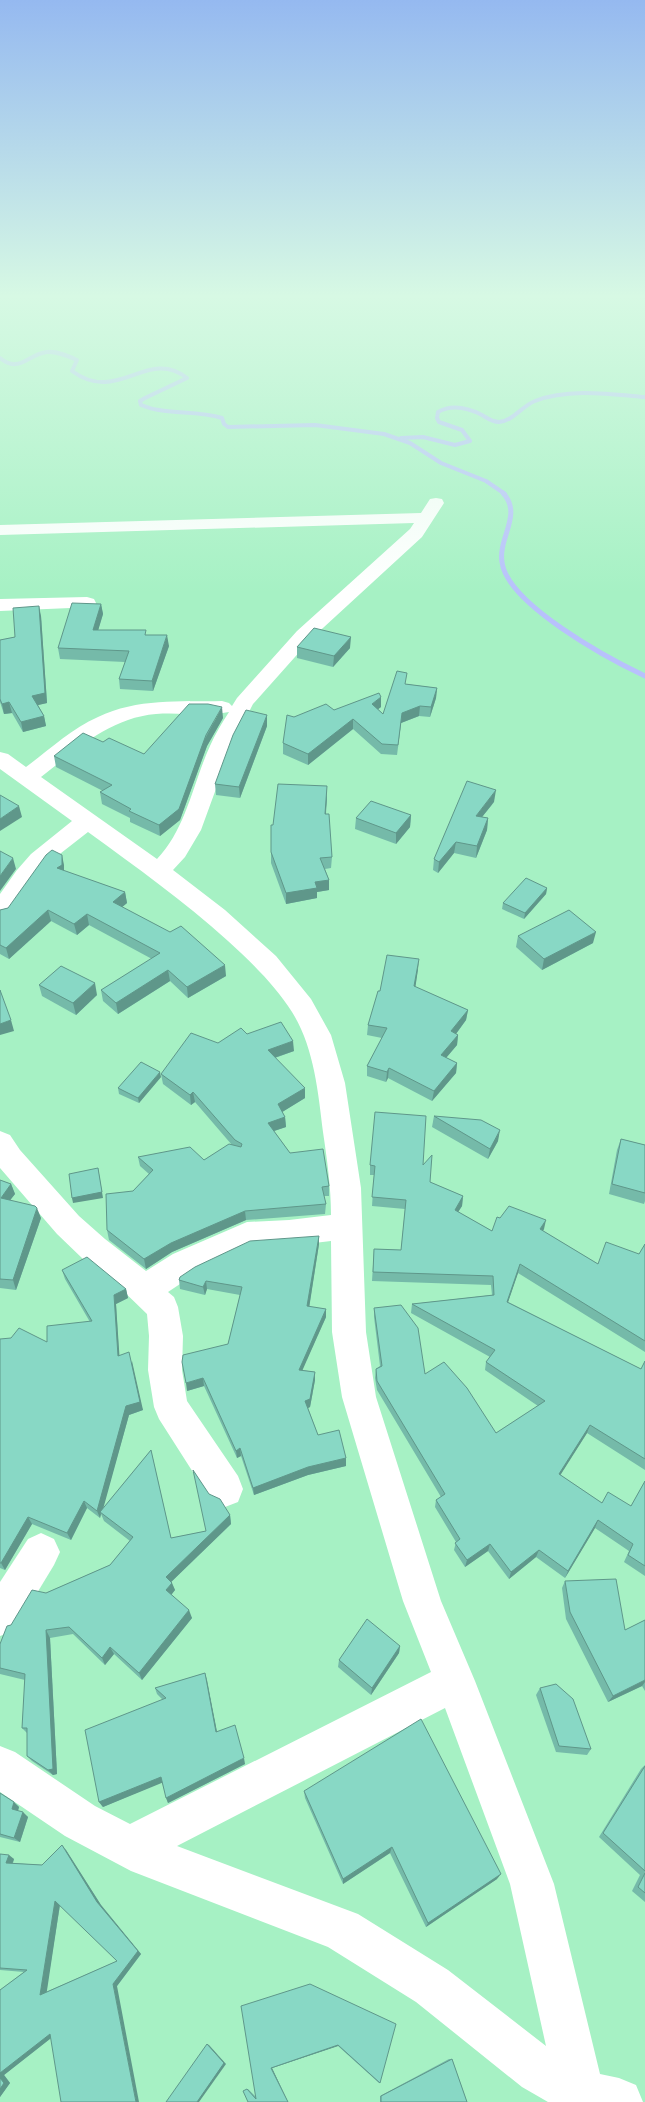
<svg xmlns="http://www.w3.org/2000/svg" width="645" height="2102" font-family="'Asap Condensed',sans-serif">
<rect width="100%" height="100%" fill="#a6f1c4"/>
<g fill="none" stroke-linecap="round" stroke-linejoin="round">
<g stroke="#b8c1fc" stroke-width="4">
<path d="M 0,358 C 19,374 28,354 47,352 C 57,351 68,356 77,360 L 72,371 C 118,405 147,347 187,378 L 145,398 L 140,401 L 141,405 C 167,416 195,409 222,418 L 224,424 L 228,427 L 315,425 L 384,434 L 410,443 L 441,463 L 486,481 L 505,494"/>
<path d="M 401,438 L 423,437 L 455,445 L 470,441 L 462,430 L 439,422 L 437,418 L 438,412 C 452,404 468,408 482,415 C 487,418 492,422 499,422 C 513,421 522,406 535,401 C 568,388 610,394 645,397"/>
</g>
<path stroke="#b8c1fc" stroke-width="5" d="M 503,493 C 523,514 498,538 502,562 C 507,604 609,659 645,676"/>
<g fill="#fff" fill-rule="evenodd">
<path d="M 436,498 L 442,499 L 444,503 L 422,537 L 311,639 L 253,704 L 232,745 L 201,830 L 185,857 L 173,870 L 225,910 L 276,956 L 311,999 L 331,1035 L 345,1083 L 361,1188 L 366,1332 L 376,1397 L 441,1601 L 475,1681 L 554,1884 L 600,2074 L 619,2078 L 636,2085 L 643,2102 L 548,2102 L 522,2087 L 416,2002 L 328,1947 L 131,1871 L 65,1836 L 0,1792 L 0,1746 L 15,1752 L 95,1806 L 130,1824 L 431,1672 L 403,1601 L 342,1397 L 332,1332 L 331,1241 L 289,1246 L 250,1248 L 195,1274 L 168,1292 L 174,1297 L 178,1307 L 183,1336 L 182,1370 L 187,1401 L 238,1476 L 243,1489 L 238,1502 L 225,1507 L 212,1502 L 159,1419 L 154,1407 L 148,1370 L 149,1336 L 147,1314 L 116,1284 L 83,1259 L 57,1234 L 0,1168 L 0,1131 L 10,1135 L 20,1150 L 79,1216 L 105,1239 L 146,1271 L 173,1254 L 247,1222 L 289,1220 L 331,1215 C 331,1187 327,1159 323,1132 C 318,1091 314,1047 292,1012 C 275,985 251,962 228,941 C 184,901 136,867 88,832 L 47,864 L 9,918 L 0,920 L 0,894 L 17,870 L 31,854 L 72,821 L 0,769 L 0,752 L 8,754 L 26,767 C 49,750 71,729 98,717 C 137,698 180,702 222,701 L 229,703 L 232,706 L 237,698 L 297,631 L 410,529 L 414,523 L 0,535 L 0,525 L 421,513 L 430,499 ZM 229,712 C 222,723 215,734 210,746 C 193,783 186,829 157,859 L 41,777 C 76,750 109,718 156,714 C 180,712 206,717 229,712 ZM 445,1708 L 510,1884 L 546,2046 L 448,1970 L 358,1914 L 177,1846 Z"/>
<path d="M 87,597 L 94,599 L 96,603 L 94,607 L 0,611 L 0,599 Z"/>
<path d="M 41,1533 L 54,1539 L 60,1552 L 54,1565 L 14,1631 L 0,1636 L 0,1582 L 28,1539 Z"/>
</g>
</g>
<g fill="#75baa9" fill-rule="evenodd">
<path d="M 101,604 L 103,614 L 98,630 L 147,635 L 169,646 L 153,691 L 120,689 L 119,679 L 125,662 L 60,659 L 58,648 Z"/>
<path d="M 41,616 L 47,703 L 38,705 L 44,716 L 46,726 L 23,732 L 12,713 L 4,714 L 0,702 L 0,640 L 15,637 Z"/>
<path d="M 297,647 L 350,648 L 333,667 L 297,658 Z"/>
<path d="M 406,684 L 437,688 L 436,698 L 430,717 L 419,716 L 401,723 L 397,755 L 381,754 L 353,729 L 308,765 L 283,754 L 283,743 L 294,717 L 334,710 L 381,707 L 378,709 L 383,714 Z"/>
<path d="M 267,715 L 267,726 L 240,798 L 216,795 L 215,784 Z"/>
<path d="M 223,718 L 207,746 L 180,820 L 160,836 L 130,822 L 130,818 L 102,804 L 100,792 L 103,791 L 56,767 L 54,756 L 103,742 L 144,754 Z"/>
<path d="M 327,796 L 326,814 L 332,857 L 331,868 L 325,869 L 329,880 L 329,890 L 317,892 L 317,898 L 286,904 L 271,863 L 271,852 L 273,825 Z"/>
<path d="M 494,802 L 482,817 L 488,818 L 487,830 L 476,858 L 454,853 L 438,873 L 433,870 L 434,859 Z"/>
<path d="M 411,815 L 410,827 L 396,844 L 355,829 L 356,818 Z"/>
<path d="M 64,865 L 64,871 L 125,892 L 127,903 L 122,907 L 226,976 L 188,998 L 170,981 L 118,1014 L 103,1001 L 101,990 L 152,959 L 89,925 L 77,935 L 51,921 L 9,959 L 0,954 L 0,910 L 8,908 Z"/>
<path d="M 547,888 L 546,894 L 524,919 L 502,909 L 503,903 Z"/>
<path d="M 518,936 L 593,943 L 542,970 L 516,947 Z"/>
<path d="M 418,969 L 415,987 L 468,1010 L 466,1020 L 456,1034 L 458,1035 L 457,1045 L 446,1058 L 457,1063 L 456,1073 L 432,1101 L 388,1078 L 386,1082 L 367,1076 L 367,1066 L 382,1038 L 367,1035 L 368,1025 L 380,991 Z"/>
<path d="M 39,985 L 97,995 L 76,1015 L 42,996 Z"/>
<path d="M 247,1034 L 294,1051 L 275,1058 L 305,1098 L 282,1112 L 285,1117 L 286,1127 L 274,1131 L 290,1153 L 329,1186 L 329,1196 L 324,1196 L 326,1204 L 325,1214 L 246,1220 L 172,1252 L 146,1269 L 109,1240 L 107,1230 L 133,1191 L 149,1174 L 140,1166 L 138,1157 L 204,1160 L 232,1145 L 195,1102 L 191,1105 L 163,1084 L 161,1074 L 218,1043 Z"/>
<path d="M 161,1077 L 139,1103 L 119,1094 L 118,1088 Z"/>
<path d="M 434,1116 L 498,1141 L 488,1159 L 432,1127 Z"/>
<path d="M 621,1139 L 645,1145 L 645,1201 L 644,1204 L 609,1194 L 617,1150 Z"/>
<path d="M 370,1165 L 423,1165 L 430,1182 L 463,1196 L 462,1206 L 458,1212 L 492,1231 L 544,1229 L 543,1231 L 598,1264 L 639,1254 L 645,1244 L 645,1352 L 518,1273 L 508,1302 L 641,1369 L 645,1361 L 645,1470 L 587,1433 L 560,1475 L 602,1503 L 631,1506 L 645,1481 L 645,1576 L 624,1562 L 629,1551 L 595,1528 L 565,1578 L 536,1557 L 509,1579 L 488,1551 L 465,1567 L 454,1550 L 456,1542 L 435,1507 L 436,1500 L 441,1497 L 377,1390 L 375,1378 L 376,1369 L 380,1366 L 374,1317 L 374,1308 L 425,1374 L 496,1433 L 538,1406 L 485,1370 L 486,1362 L 490,1357 L 411,1313 L 412,1304 L 492,1295 L 491,1285 L 372,1281 L 374,1249 L 401,1250 L 405,1209 L 372,1206 L 374,1175 L 370,1175 Z"/>
<path d="M 0,1180 L 11,1184 L 15,1194 L 10,1200 L 41,1218 L 16,1290 L 0,1288 Z"/>
<path d="M 319,1236 L 319,1244 L 309,1307 L 326,1309 L 326,1317 L 302,1370 L 315,1372 L 315,1380 L 310,1407 L 308,1408 L 318,1435 L 346,1458 L 346,1466 L 308,1475 L 254,1495 L 241,1456 L 237,1458 L 204,1386 L 187,1391 L 228,1344 L 240,1295 L 207,1289 L 205,1295 L 180,1289 L 179,1280 Z"/>
<path d="M 62,1270 L 126,1289 L 128,1298 L 116,1304 L 119,1355 L 143,1410 L 129,1415 L 102,1510 L 151,1450 L 171,1538 L 206,1531 L 209,1494 L 230,1515 L 231,1524 L 171,1582 L 175,1590 L 171,1594 L 192,1618 L 142,1680 L 114,1654 L 105,1665 L 73,1634 L 50,1638 L 57,1774 L 53,1775 L 32,1761 L 27,1756 L 27,1733 L 22,1728 L 25,1680 L 0,1674 L 0,1644 L 11,1625 L 46,1593 L 110,1565 L 130,1541 L 104,1521 L 101,1514 L 100,1518 L 87,1508 L 71,1540 L 32,1524 L 5,1570 L 0,1568 L 0,1339 L 47,1342 L 90,1322 L 65,1279 Z"/>
<path d="M 565,1581 L 625,1630 L 645,1620 L 645,1691 L 642,1686 L 608,1702 L 566,1619 L 562,1588 Z"/>
<path d="M 400,1646 L 399,1653 L 371,1695 L 338,1667 L 339,1660 Z"/>
<path d="M 205,1673 L 217,1732 L 245,1764 L 168,1803 L 162,1782 L 103,1807 L 99,1802 L 163,1700 L 157,1694 L 155,1688 Z"/>
<path d="M 540,1688 L 591,1749 L 587,1755 L 556,1752 L 536,1695 Z"/>
<path d="M 645,1765 L 645,1902 L 632,1891 L 640,1875 L 599,1837 L 641,1769 Z"/>
<path d="M 304,1791 L 497,1879 L 426,1927 L 390,1853 L 343,1884 L 305,1798 Z"/>
<path d="M 0,1793 L 19,1807 L 18,1811 L 28,1817 L 20,1842 L 0,1837 Z"/>
<path d="M 66,1850 L 101,1905 L 141,1954 L 117,1986 L 4,2075 L 10,2083 L 0,2097 L 0,1990 L 24,1972 L 0,1970 L 0,1854 L 14,1859 L 13,1863 L 42,1865 ZM 60,1905 L 117,1961 L 46,1992 Z"/>
<path d="M 310,1984 L 380,2083 L 379,2083 L 338,2046 L 272,2068 L 288,2102 L 248,2102 L 247,2089 L 248,2089 L 256,2097 Z"/>
<path d="M 449,2059 L 452,2059 L 467,2102 L 380,2102 L 380,2096 Z"/>
</g>
<g fill="#5f978a">
<path d="M 101,604 L 103,614 L 95,641 L 93,630 Z"/>
<path d="M 39,606 L 41,616 L 47,703 L 34,706 L 32,696 Z"/>
<path d="M 167,635 L 169,646 L 153,691 L 152,681 Z"/>
<path d="M 351,637 L 350,648 L 333,667 L 334,656 Z"/>
<path d="M 437,688 L 436,698 L 430,717 L 431,707 Z"/>
<path d="M 381,697 L 381,707 L 372,714 L 372,704 Z"/>
<path d="M 9,702 L 12,713 L 4,714 L 2,704 Z"/>
<path d="M 420,706 L 419,716 L 401,723 L 397,755 L 402,713 Z"/>
<path d="M 222,707 L 223,718 L 207,746 L 180,820 L 160,836 L 159,825 Z"/>
<path d="M 267,715 L 267,726 L 240,798 L 239,787 Z"/>
<path d="M 44,716 L 46,726 L 23,732 L 21,722 Z"/>
<path d="M 353,719 L 353,729 L 308,765 L 308,754 Z"/>
<path d="M 327,786 L 327,796 L 325,824 L 325,814 Z"/>
<path d="M 496,790 L 494,802 L 474,827 L 476,816 Z"/>
<path d="M 19,806 L 22,817 L 0,831 L 0,819 Z"/>
<path d="M 411,815 L 410,827 L 396,844 L 396,833 Z"/>
<path d="M 488,818 L 487,830 L 476,858 L 477,846 Z"/>
<path d="M 456,842 L 454,853 L 438,873 L 439,862 Z"/>
<path d="M 62,855 L 64,865 L 64,876 L 57,868 Z"/>
<path d="M 13,858 L 16,869 L 0,891 L 0,876 Z"/>
<path d="M 329,880 L 329,890 L 317,892 L 317,898 L 286,904 L 286,893 L 315,882 Z"/>
<path d="M 547,888 L 546,894 L 524,919 L 525,913 Z"/>
<path d="M 125,892 L 127,903 L 115,913 L 113,902 Z"/>
<path d="M 48,910 L 51,921 L 9,959 L 6,948 Z"/>
<path d="M 87,914 L 89,925 L 77,935 L 74,924 Z"/>
<path d="M 596,932 L 593,943 L 542,970 L 544,959 Z"/>
<path d="M 419,959 L 418,969 L 414,997 L 414,986 Z"/>
<path d="M 225,965 L 226,976 L 188,998 L 187,987 Z"/>
<path d="M 168,970 L 170,981 L 118,1014 L 116,1003 Z"/>
<path d="M 95,983 L 97,995 L 76,1015 L 73,1003 Z"/>
<path d="M 468,1010 L 466,1020 L 450,1042 L 451,1031 Z"/>
<path d="M 11,1020 L 14,1031 L 0,1035 L 0,1024 Z"/>
<path d="M 458,1035 L 457,1045 L 440,1065 L 441,1055 Z"/>
<path d="M 293,1041 L 294,1051 L 268,1060 L 268,1050 Z"/>
<path d="M 457,1063 L 456,1073 L 432,1101 L 434,1091 Z"/>
<path d="M 389,1068 L 388,1078 L 386,1082 L 387,1072 Z"/>
<path d="M 160,1072 L 161,1077 L 139,1103 L 138,1098 Z"/>
<path d="M 305,1088 L 305,1098 L 279,1114 L 278,1104 Z"/>
<path d="M 193,1092 L 195,1102 L 191,1105 L 190,1095 Z"/>
<path d="M 285,1117 L 286,1127 L 268,1133 L 268,1123 Z"/>
<path d="M 500,1130 L 498,1141 L 488,1159 L 490,1149 Z"/>
<path d="M 98,1168 L 103,1198 L 73,1203 L 72,1198 Z"/>
<path d="M 11,1184 L 15,1194 L 4,1208 L 1,1198 Z"/>
<path d="M 463,1196 L 462,1206 L 453,1220 L 455,1210 Z"/>
<path d="M 37,1208 L 41,1218 L 16,1290 L 13,1280 Z"/>
<path d="M 245,1211 L 246,1220 L 172,1252 L 146,1269 L 144,1259 L 171,1243 Z"/>
<path d="M 546,1220 L 544,1229 L 537,1239 L 540,1229 Z"/>
<path d="M 319,1236 L 319,1244 L 308,1315 L 307,1306 Z"/>
<path d="M 520,1264 L 518,1273 L 505,1311 L 507,1302 Z"/>
<path d="M 206,1281 L 207,1289 L 205,1295 L 203,1287 Z"/>
<path d="M 126,1289 L 128,1298 L 116,1304 L 120,1364 L 118,1356 L 114,1295 Z"/>
<path d="M 326,1309 L 326,1317 L 299,1378 L 299,1370 Z"/>
<path d="M 132,1361 L 143,1410 L 129,1415 L 102,1513 L 100,1512 L 101,1514 L 100,1518 L 97,1511 Z"/>
<path d="M 315,1372 L 315,1380 L 310,1407 L 306,1409 L 305,1401 Z"/>
<path d="M 203,1378 L 204,1386 L 187,1391 L 186,1383 Z"/>
<path d="M 590,1425 L 587,1433 L 556,1482 L 559,1474 Z"/>
<path d="M 240,1448 L 241,1456 L 237,1458 L 236,1451 Z"/>
<path d="M 346,1458 L 346,1466 L 308,1475 L 254,1495 L 253,1488 L 308,1467 Z"/>
<path d="M 84,1501 L 87,1508 L 71,1540 L 67,1533 Z"/>
<path d="M 230,1515 L 231,1524 L 168,1585 L 166,1577 Z"/>
<path d="M 28,1517 L 32,1524 L 5,1570 L 1,1563 Z"/>
<path d="M 598,1520 L 595,1528 L 565,1578 L 568,1571 Z"/>
<path d="M 490,1544 L 488,1551 L 465,1567 L 467,1560 Z"/>
<path d="M 539,1550 L 536,1557 L 509,1579 L 511,1572 Z"/>
<path d="M 172,1583 L 175,1590 L 169,1598 L 166,1590 Z"/>
<path d="M 189,1610 L 192,1618 L 142,1680 L 139,1673 Z"/>
<path d="M 46,1630 L 50,1638 L 57,1774 L 53,1775 L 48,1770 Z"/>
<path d="M 400,1646 L 399,1653 L 371,1695 L 372,1688 Z"/>
<path d="M 110,1647 L 114,1654 L 105,1665 L 102,1658 Z"/>
<path d="M 205,1673 L 207,1680 L 218,1737 L 216,1732 Z"/>
<path d="M 645,1680 L 645,1682 L 642,1686 L 608,1702 L 613,1696 Z"/>
<path d="M 244,1758 L 245,1764 L 168,1803 L 166,1798 Z"/>
<path d="M 161,1777 L 164,1782 L 103,1807 L 99,1802 Z"/>
<path d="M 14,1802 L 19,1807 L 17,1814 L 12,1809 Z"/>
<path d="M 23,1812 L 28,1817 L 20,1842 L 14,1838 Z"/>
<path d="M 62,1845 L 66,1850 L 101,1905 L 141,1954 L 117,1986 L 139,2102 L 136,2102 L 113,1984 L 138,1951 L 97,1902 Z"/>
<path d="M 392,1847 L 390,1853 L 343,1884 L 343,1879 Z"/>
<path d="M 9,1855 L 14,1859 L 11,1867 L 6,1863 Z"/>
<path d="M 501,1874 L 497,1879 L 426,1927 L 428,1923 Z"/>
<path d="M 55,1901 L 60,1904 L 46,1997 L 40,1995 Z"/>
<path d="M 50,2034 L 55,2035 L 4,2075 L 10,2083 L 0,2097 L 0,2073 Z"/>
<path d="M 207,2044 L 209,2045 L 226,2064 L 199,2102 L 197,2102 Z"/>
<path d="M 338,2045 L 338,2046 L 272,2068 L 288,2102 L 271,2068 Z"/>
</g>
<g fill="#88d8c5" stroke="#5f978a" fill-rule="evenodd">
<path d="M 72,603 L 101,604 L 93,630 L 146,630 L 145,635 L 167,635 L 152,681 L 119,679 L 129,651 L 58,648 Z"/>
<path d="M 39,606 L 45,693 L 32,696 L 44,716 L 21,722 L 9,702 L 2,704 L 0,699 L 0,640 L 15,637 L 13,608 Z"/>
<path d="M 314,628 L 351,637 L 334,656 L 297,647 Z"/>
<path d="M 397,671 L 407,673 L 405,684 L 437,688 L 431,707 L 420,706 L 402,713 L 398,745 L 382,744 L 353,719 L 308,754 L 283,743 L 287,715 L 294,717 L 326,704 L 334,710 L 379,693 L 381,697 L 372,704 L 383,714 Z"/>
<path d="M 189,704 L 208,704 L 222,707 L 206,735 L 179,809 L 159,825 L 129,811 L 131,809 L 100,792 L 112,785 L 54,756 L 83,733 L 103,742 L 109,738 L 144,754 Z"/>
<path d="M 246,710 L 267,715 L 239,787 L 215,784 L 233,735 Z"/>
<path d="M 467,781 L 496,790 L 476,816 L 488,818 L 477,846 L 456,842 L 439,862 L 434,859 Z"/>
<path d="M 278,784 L 327,786 L 325,814 L 329,814 L 332,857 L 320,858 L 329,880 L 315,882 L 317,888 L 286,893 L 271,852 L 271,825 L 273,825 Z"/>
<path d="M 0,795 L 19,806 L 0,819 Z"/>
<path d="M 371,801 L 411,815 L 396,833 L 356,818 Z"/>
<path d="M 52,850 L 62,855 L 62,865 L 57,868 L 125,892 L 113,902 L 170,932 L 181,926 L 225,965 L 187,987 L 168,970 L 116,1003 L 101,990 L 160,953 L 87,914 L 74,924 L 48,910 L 6,948 L 0,945 L 0,910 L 8,908 L 46,855 Z"/>
<path d="M 0,851 L 13,858 L 0,876 Z"/>
<path d="M 526,878 L 547,888 L 525,913 L 503,903 Z"/>
<path d="M 569,910 L 596,932 L 544,959 L 518,936 Z"/>
<path d="M 387,955 L 419,959 L 414,986 L 468,1010 L 451,1031 L 458,1035 L 441,1055 L 457,1063 L 434,1091 L 389,1068 L 387,1072 L 367,1066 L 387,1028 L 368,1025 L 378,991 L 380,991 Z"/>
<path d="M 61,966 L 95,983 L 73,1003 L 39,985 Z"/>
<path d="M 0,990 L 11,1020 L 0,1024 Z"/>
<path d="M 281,1022 L 293,1041 L 268,1050 L 305,1088 L 278,1104 L 285,1117 L 268,1123 L 290,1153 L 323,1149 L 329,1186 L 322,1187 L 326,1204 L 245,1211 L 171,1243 L 144,1259 L 107,1230 L 106,1194 L 133,1191 L 153,1170 L 138,1157 L 190,1147 L 204,1160 L 229,1144 L 241,1147 L 242,1144 L 235,1140 L 193,1092 L 190,1095 L 161,1074 L 191,1033 L 218,1043 L 241,1028 L 247,1034 Z"/>
<path d="M 141,1062 L 160,1072 L 138,1098 L 118,1088 Z"/>
<path d="M 375,1112 L 426,1116 L 423,1165 L 432,1155 L 430,1182 L 463,1196 L 455,1210 L 492,1231 L 497,1217 L 500,1218 L 509,1206 L 546,1220 L 540,1229 L 598,1264 L 606,1242 L 639,1254 L 645,1244 L 645,1341 L 520,1264 L 507,1302 L 641,1369 L 645,1361 L 645,1459 L 590,1425 L 559,1474 L 602,1503 L 608,1492 L 631,1506 L 645,1481 L 645,1566 L 628,1555 L 633,1544 L 598,1520 L 568,1571 L 539,1550 L 511,1572 L 490,1544 L 467,1560 L 455,1543 L 460,1539 L 436,1500 L 445,1494 L 377,1381 L 376,1369 L 382,1366 L 374,1308 L 401,1305 L 418,1328 L 425,1374 L 444,1362 L 467,1388 L 496,1433 L 545,1401 L 486,1362 L 495,1350 L 412,1304 L 494,1295 L 493,1276 L 373,1272 L 374,1249 L 401,1250 L 406,1200 L 372,1197 L 375,1166 L 370,1165 Z"/>
<path d="M 434,1116 L 481,1120 L 500,1130 L 490,1149 Z"/>
<path d="M 621,1139 L 645,1145 L 645,1193 L 612,1184 Z"/>
<path d="M 98,1168 L 102,1192 L 72,1198 L 69,1174 Z"/>
<path d="M 0,1180 L 11,1184 L 1,1198 L 35,1206 L 37,1208 L 13,1280 L 0,1279 Z"/>
<path d="M 319,1236 L 307,1306 L 326,1309 L 299,1370 L 315,1372 L 310,1399 L 305,1401 L 318,1435 L 339,1430 L 346,1458 L 308,1467 L 253,1488 L 240,1448 L 236,1451 L 203,1378 L 186,1383 L 182,1362 L 183,1355 L 228,1344 L 242,1287 L 206,1281 L 203,1287 L 179,1280 L 180,1277 L 195,1267 L 250,1241 Z"/>
<path d="M 87,1257 L 126,1289 L 114,1295 L 118,1356 L 129,1352 L 140,1402 L 126,1406 L 97,1511 L 84,1501 L 67,1533 L 28,1517 L 1,1563 L 0,1563 L 0,1339 L 11,1338 L 19,1328 L 47,1342 L 47,1326 L 92,1321 L 62,1270 Z"/>
<path d="M 151,1450 L 171,1538 L 206,1531 L 193,1470 L 209,1494 L 220,1499 L 230,1515 L 166,1577 L 172,1583 L 166,1590 L 189,1610 L 139,1673 L 110,1647 L 102,1658 L 69,1627 L 46,1630 L 53,1769 L 48,1770 L 27,1756 L 27,1728 L 22,1728 L 25,1674 L 0,1668 L 0,1644 L 7,1626 L 11,1625 L 32,1590 L 46,1593 L 110,1565 L 133,1537 L 100,1512 Z"/>
<path d="M 616,1579 L 625,1630 L 645,1620 L 645,1680 L 613,1696 L 570,1612 L 565,1581 Z"/>
<path d="M 367,1619 L 400,1646 L 372,1688 L 339,1660 Z"/>
<path d="M 205,1673 L 216,1732 L 235,1725 L 244,1758 L 166,1798 L 161,1777 L 99,1802 L 85,1730 L 166,1698 L 155,1688 Z"/>
<path d="M 556,1684 L 573,1699 L 591,1749 L 559,1746 L 540,1688 Z"/>
<path d="M 421,1719 L 501,1874 L 428,1923 L 392,1847 L 343,1879 L 304,1791 Z"/>
<path d="M 645,1766 L 645,1871 L 603,1833 Z"/>
<path d="M 0,1793 L 14,1802 L 12,1809 L 23,1812 L 14,1838 L 0,1834 Z"/>
<path d="M 62,1845 L 97,1902 L 138,1951 L 113,1984 L 136,2102 L 61,2102 L 50,2034 L 0,2073 L 0,1990 L 27,1970 L 0,1968 L 0,1854 L 9,1855 L 6,1863 L 42,1865 ZM 55,1901 L 117,1961 L 40,1995 Z"/>
<path d="M 645,1873 L 645,1893 L 638,1887 Z"/>
<path d="M 310,1984 L 396,2024 L 380,2083 L 338,2045 L 271,2068 L 288,2102 L 248,2102 L 243,2091 L 247,2089 L 256,2099 L 241,2006 Z"/>
<path d="M 207,2044 L 224,2063 L 197,2102 L 166,2102 Z"/>
<path d="M 452,2059 L 467,2102 L 381,2102 L 381,2096 Z"/>
<path d="M 0,2078 L 4,2083 L 0,2089 Z"/>
</g>
<linearGradient id="sky" x2="0" y2="1"><stop stop-color="#95b9f0"/><stop offset="0.5" stop-color="#d7f9e4"/><stop offset="1" stop-color="#d7f9e4" stop-opacity="0"/></linearGradient>
<rect width="645" height="593" fill="url(#sky)"/>
</svg>
